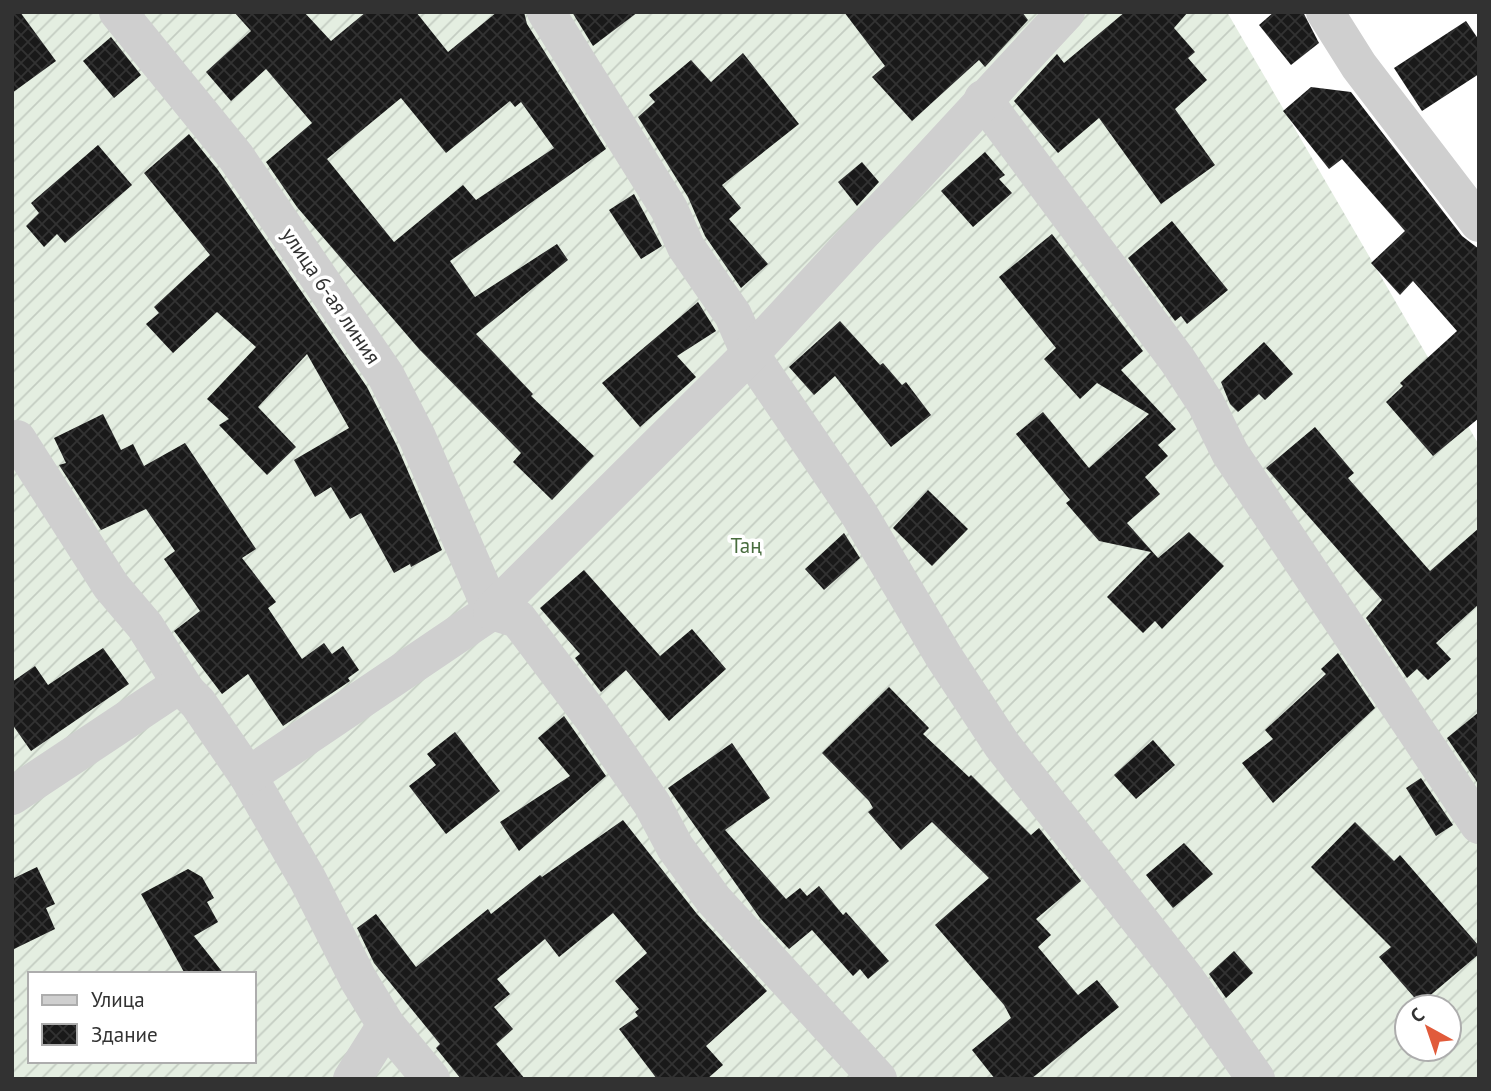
<svg xmlns="http://www.w3.org/2000/svg" width="1491" height="1091" font-family="'PT Sans',sans-serif">
<defs>
<pattern id="garden-furrows" width="10" height="10" patternUnits="userSpaceOnUse" patternTransform="scale(1.75)"><rect width="10" height="10" fill="#e4eee1"/><path d="M-1 1l2-2M0 10L10 0M9 11l2-2" fill="none" stroke="#c4cdc2"/></pattern>
<pattern id="building-cross-hatch" width="8" height="8" patternUnits="userSpaceOnUse" patternTransform="scale(1.75)"><rect width="8" height="8" fill="#191919"/><path d="M0 0l8 8M0 8l8-8" fill="none" stroke="#323232"/></pattern>
</defs>
<rect width="100%" height="100%" fill="#fff"/>
<path fill="url(#garden-furrows)" fill-rule="evenodd" d="M 12,12 L 1227,12 L 1479,445 L 1479,1079 L 12,1079 ZM 30,974 L 254,974 L 254,1061 L 30,1061 ZM 1407,1007 L 1449,1007 L 1449,1049 L 1407,1049 Z"/>
<g fill="url(#building-cross-hatch)" fill-rule="evenodd">
<path d="M 12,12 L 20,12 L 56,61 L 12,93 Z"/>
<path d="M 234,12 L 304,12 L 331,41 L 366,12 L 416,12 L 448,52 L 497,12 L 524,12 L 527,24 L 606,149 L 450,261 L 475,297 L 557,244 L 568,260 L 476,334 L 533,394 L 531,396 L 594,456 L 552,500 L 513,462 L 521,453 L 419,349 L 297,207 L 266,162 L 312,123 L 266,69 L 231,101 L 206,72 L 251,31 ZM 401,98 L 446,153 L 510,101 L 515,107 L 521,102 L 554,148 L 476,200 L 463,185 L 394,242 L 327,159 Z"/>
<path d="M 572,12 L 638,12 L 593,46 Z"/>
<path d="M 844,12 L 1022,12 L 1028,20 L 985,67 L 979,60 L 912,121 L 872,77 L 885,66 Z"/>
<path d="M 1125,12 L 1188,12 L 1174,28 L 1195,52 L 1188,58 L 1207,80 L 1175,109 L 1215,165 L 1161,204 L 1099,118 L 1058,153 L 1014,101 L 1057,54 L 1064,63 Z"/>
<path d="M 1274,12 L 1303,12 L 1319,43 L 1291,65 L 1259,25 Z"/>
<path d="M 1466,21 L 1479,40 L 1479,74 L 1422,111 L 1394,68 Z"/>
<path d="M 111,37 L 141,75 L 114,98 L 83,61 Z"/>
<path d="M 743,53 L 799,124 L 722,185 L 741,208 L 729,219 L 768,264 L 741,288 L 705,236 L 688,197 L 638,117 L 655,102 L 649,95 L 691,60 L 711,82 Z"/>
<path d="M 1311,87 L 1351,92 L 1462,236 L 1479,249 L 1479,418 L 1433,456 L 1386,402 L 1403,386 L 1400,383 L 1457,331 L 1413,281 L 1400,295 L 1371,263 L 1405,231 L 1342,159 L 1329,169 L 1283,111 Z"/>
<path d="M 189,134 L 218,170 L 367,387 L 397,446 L 442,550 L 411,567 L 410,564 L 394,573 L 361,513 L 350,519 L 331,487 L 315,497 L 294,460 L 349,428 L 307,354 L 258,407 L 296,447 L 267,475 L 219,425 L 229,419 L 207,399 L 256,347 L 217,312 L 173,353 L 146,324 L 159,313 L 154,307 L 210,255 L 144,173 Z"/>
<path d="M 98,145 L 132,185 L 65,243 L 57,234 L 44,247 L 26,226 L 39,213 L 31,203 Z"/>
<path d="M 985,152 L 1005,175 L 999,179 L 1012,193 L 973,227 L 941,191 Z"/>
<path d="M 862,162 L 879,182 L 857,206 L 838,182 Z"/>
<path d="M 634,194 L 662,246 L 641,259 L 609,210 Z"/>
<path d="M 1172,221 L 1228,290 L 1187,324 L 1181,316 L 1175,321 L 1128,258 Z"/>
<path d="M 1052,234 L 1143,351 L 1121,370 L 1176,429 L 1158,445 L 1168,456 L 1145,477 L 1160,494 L 1127,523 L 1158,558 L 1189,532 L 1224,566 L 1162,629 L 1155,621 L 1143,633 L 1107,597 L 1151,552 L 1099,541 L 1066,503 L 1070,500 L 1016,434 L 1043,412 L 1089,468 L 1149,414 L 1097,383 L 1080,399 L 1044,359 L 1056,348 L 999,277 Z"/>
<path d="M 698,302 L 716,331 L 677,356 L 696,377 L 640,427 L 602,383 Z"/>
<path d="M 840,321 L 880,365 L 883,363 L 902,385 L 906,382 L 931,415 L 891,447 L 835,376 L 814,395 L 789,367 Z"/>
<path d="M 1264,342 L 1293,374 L 1265,400 L 1259,394 L 1238,412 L 1230,404 L 1221,382 Z"/>
<path d="M 103,414 L 121,450 L 133,444 L 144,466 L 185,443 L 256,549 L 242,558 L 276,602 L 268,608 L 302,659 L 324,643 L 332,654 L 343,646 L 359,670 L 348,678 L 350,681 L 283,726 L 248,674 L 222,694 L 174,631 L 200,611 L 164,559 L 175,551 L 146,509 L 101,530 L 59,465 L 66,463 L 54,438 Z"/>
<path d="M 1315,427 L 1354,473 L 1348,478 L 1430,571 L 1479,528 L 1479,604 L 1436,643 L 1451,659 L 1428,680 L 1417,669 L 1407,678 L 1366,618 L 1382,600 L 1266,468 Z"/>
<path d="M 928,490 L 968,529 L 932,566 L 893,528 Z"/>
<path d="M 844,533 L 860,558 L 824,590 L 805,569 Z"/>
<path d="M 584,570 L 660,656 L 692,629 L 726,669 L 669,721 L 626,670 L 601,692 L 575,658 L 580,654 L 540,608 Z"/>
<path d="M 103,648 L 129,684 L 31,751 L 12,724 L 12,682 L 35,666 L 48,685 Z"/>
<path d="M 1338,653 L 1375,708 L 1273,803 L 1242,763 L 1273,739 L 1265,730 L 1326,674 L 1321,669 Z"/>
<path d="M 889,687 L 929,728 L 923,734 L 969,777 L 971,775 L 1031,835 L 1039,828 L 1081,881 L 1036,919 L 1051,935 L 1038,947 L 1078,995 L 1097,980 L 1119,1007 L 1031,1079 L 995,1079 L 972,1050 L 1011,1018 L 1004,1005 L 935,925 L 989,878 L 932,822 L 901,850 L 868,812 L 873,808 L 869,801 L 822,753 Z"/>
<path d="M 1479,712 L 1479,785 L 1447,738 Z"/>
<path d="M 564,716 L 606,776 L 519,851 L 500,822 L 570,776 L 538,738 Z"/>
<path d="M 455,732 L 500,791 L 446,834 L 409,786 L 436,765 L 427,754 Z"/>
<path d="M 1153,740 L 1175,765 L 1136,799 L 1114,775 Z"/>
<path d="M 732,743 L 770,798 L 725,830 L 786,899 L 800,888 L 807,896 L 819,886 L 843,915 L 846,912 L 889,961 L 868,979 L 860,969 L 853,976 L 812,930 L 789,949 L 760,918 L 668,788 Z"/>
<path d="M 1421,778 L 1453,825 L 1436,836 L 1406,788 Z"/>
<path d="M 623,820 L 697,914 L 767,991 L 706,1046 L 723,1065 L 707,1079 L 657,1079 L 619,1029 L 638,1016 L 635,1012 L 639,1009 L 615,981 L 647,953 L 613,913 L 559,957 L 545,939 L 497,979 L 510,994 L 494,1007 L 513,1029 L 496,1044 L 525,1079 L 461,1079 L 436,1048 L 440,1044 L 374,963 L 357,928 L 376,914 L 416,967 L 488,909 L 491,914 L 540,875 L 542,877 Z"/>
<path d="M 1355,822 L 1394,861 L 1400,855 L 1479,946 L 1479,954 L 1420,1004 L 1379,957 L 1391,947 L 1311,867 Z"/>
<path d="M 1184,843 L 1213,874 L 1173,908 L 1146,875 Z"/>
<path d="M 37,867 L 55,904 L 46,908 L 55,929 L 12,950 L 12,879 Z"/>
<path d="M 188,869 L 202,877 L 214,898 L 207,902 L 218,922 L 194,936 L 224,974 L 185,974 L 141,894 Z"/>
<path d="M 1234,951 L 1253,973 L 1226,998 L 1209,974 Z"/>
</g>
<g fill="none" stroke-linecap="round" stroke-linejoin="round">
<g stroke="#cfcfcf" stroke-width="38">
<path d="M 546,12 L 669,209 L 686,247 L 733,315 L 750,354 L 859,514 L 944,657 L 1002,745 L 1185,978 L 1256,1079"/>
<path d="M 1325,12 L 1359,66 L 1479,223"/>
<path d="M 983,99 L 1178,361 L 1206,404 L 1230,453 L 1479,825"/>
<path d="M 17,439 L 111,586 L 145,626 L 186,691"/>
<path d="M 248,776 L 308,880 L 358,979 L 386,1025 L 431,1079"/>
<path d="M 12,796 L 173,689 L 186,691 L 198,703 L 248,776 L 492,611 L 417,437 L 386,376 L 236,157 L 118,12"/>
<path d="M 352,1079 L 386,1025"/>
<path d="M 878,1079 L 713,899 L 675,847 L 652,804 L 592,717 L 518,619 L 492,611 L 750,354 L 1066,12"/>
</g>
</g>
<g text-anchor="middle" stroke-width="7" stroke-linejoin="round" paint-order="stroke">
<g font-size="21" fill="#323232" stroke="#fff">
<text transform="translate(331 296) rotate(56)" y="7">улица 6-ая линия</text>
</g>
<g font-size="21" fill="#496d3f" stroke="#fff">
<text x="746" y="553">Таң</text>
</g>
</g>
<rect width="1491" height="1091" fill="none" stroke="#323232" stroke-width="28"/>
<rect x="28" y="972" width="228" height="91" fill="#ffffff" stroke="#adadad" stroke-width="2"/>
<rect x="42" y="995" width="35" height="10" fill="#cfcfcf" stroke="#adadad" stroke-width="2"/>
<text x="91" y="1007" font-size="21" fill="#323232">Улица</text>
<rect x="42" y="1024" width="35" height="21" fill="url(#building-cross-hatch)" stroke="#adadad" stroke-width="2"/>
<text x="91" y="1042" font-size="21" fill="#323232">Здание</text>
<g transform="translate(1428 1028) rotate(320)"><circle r="33" fill="#ffffff" stroke="#adadad" stroke-width="2"/>
<path d="M0-5L12 26L0 18L-12 26Z" fill="#e15b3b"/>
<text y="-10" font-size="19" font-weight="bold" text-anchor="middle" fill="#323232">С</text>
</g>
</svg>
